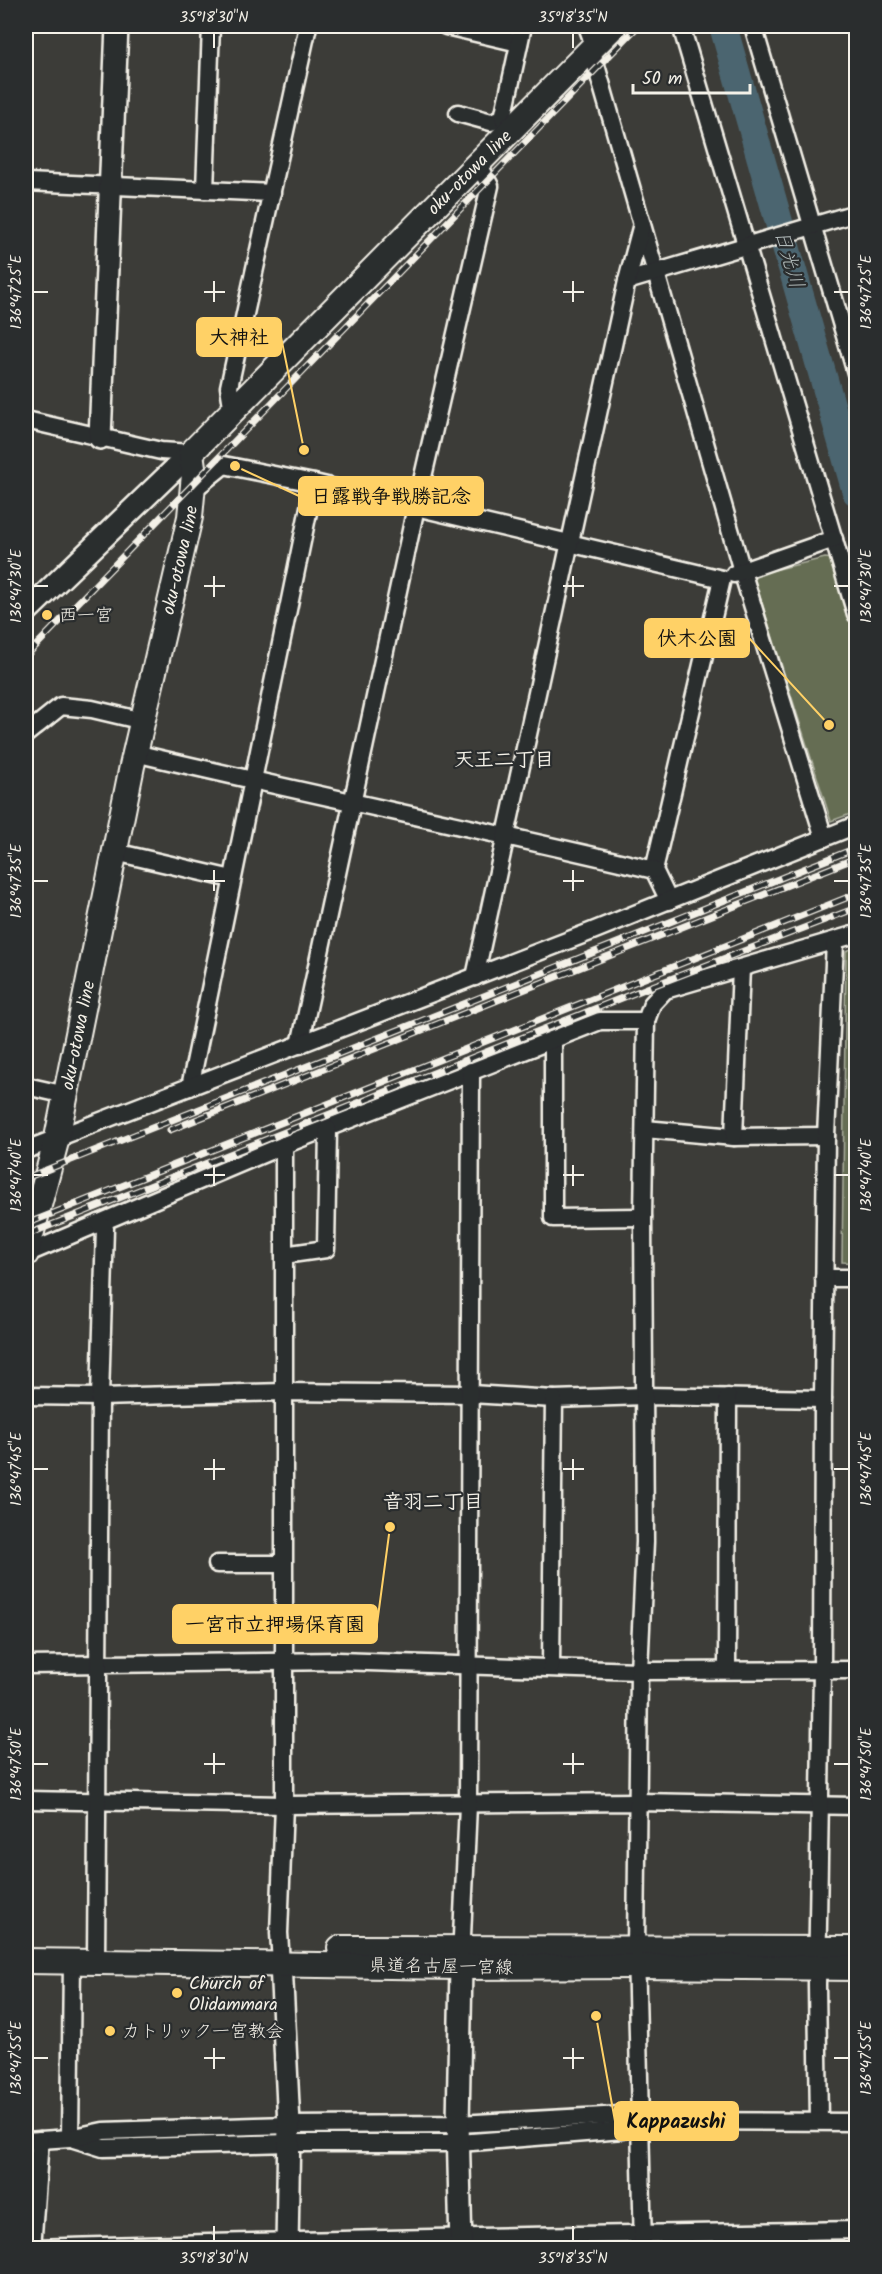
<svg xmlns="http://www.w3.org/2000/svg" width="882" height="2274" font-family="Kalam,'Klee One',sans-serif">
<rect width="100%" height="100%" fill="#3c3c38"/>
<filter id="ink" filterUnits="userSpaceOnUse"><feTurbulence type="fractalNoise" baseFrequency=".0167" numOctaves="2"/><feDisplacementMap in="SourceGraphic" scale="12" xChannelSelector="R" yChannelSelector="G"/><feConvolveMatrix kernelMatrix="1 2 1 2 8 2 1 2 1" color-interpolation-filters="sRGB"/></filter>
<g filter="url(#ink)">
<g fill="#656d53" stroke="#acaf9e" stroke-width="1.5">
<path d="M 825,558 L 833,559 L 856,638 L 856,812 L 831,821 L 753,575 Z"/>
<path d="M 856,947 L 856,1263 L 842,1262 L 846,951 Z"/>
</g>
<g fill="none" stroke-linecap="round" stroke-linejoin="round">
<path stroke="#4b656f" stroke-width="28" d="M 723,26 L 856,492"/>
<g stroke="#f4f1e8" stroke-width="21">
<g id="minor">
<path d="M 446,26 L 519,43"/>
<path d="M 587,26 L 594,45"/>
<path d="M 681,26 L 856,614"/>
<path d="M 753,26 L 856,373"/>
<path d="M 591,48 L 742,571 L 824,838"/>
<path d="M 458,113 L 491,122 L 503,118"/>
<path d="M 511,130 L 503,118 L 523,26"/>
<path d="M 26,182 L 272,193"/>
<path d="M 205,190 L 211,26"/>
<path d="M 627,281 L 856,213"/>
<path d="M 233,412 L 229,387 L 308,26"/>
<path d="M 26,420 L 161,451 L 191,453"/>
<path d="M 193,490 L 224,465 L 314,483 L 722,579 L 654,870 L 669,901"/>
<path d="M 734,574 L 834,539"/>
<path d="M 26,734 L 61,706 L 92,709 L 143,721"/>
<path d="M 135,753 C 308,794 481,829 654,870"/>
<path d="M 115,852 L 232,879"/>
<path d="M 475,977 L 627,281 L 642,224"/>
<path d="M 553,1040 L 553,1218 L 643,1217"/>
<path d="M 300,1045 L 416,507 L 490,186 L 478,163"/>
<path d="M 26,1086 L 66,1095"/>
<path d="M 190,1087 L 314,483"/>
<path d="M 645,1129 L 734,1137 L 826,1136"/>
<path d="M 734,1137 L 741,968"/>
<path d="M 26,1150 L 590,932 L 856,825"/>
<path d="M 26,1254 L 284,1145 L 600,1021 L 646,1021 L 652,1004 L 665,990 L 856,934"/>
<path d="M 284,1255 L 326,1249 L 328,1129"/>
<path d="M 824,1278 L 856,1278"/>
<path d="M 26,1396 L 100,1397 L 284,1392 L 471,1394 L 554,1399 L 644,1396 L 823,1399"/>
<path d="M 217,1564 L 283,1564"/>
<path d="M 26,1665 L 338,1661 L 639,1671 L 856,1670"/>
<path d="M 551,1667 L 554,1399"/>
<path d="M 727,1670 L 728,1397"/>
<path d="M 26,1800 L 284,1805 L 638,1802 L 856,1806"/>
<path d="M 461,1958 L 468,1805 L 471,1071"/>
<path d="M 96,1962 L 100,1397 L 105,1228 L 99,1223"/>
<path d="M 281,1963 L 279,1933 L 284,1805 L 284,1145"/>
<path d="M 819,2121 L 817,1985 L 822,1670 L 823,1399 L 826,1136 L 835,942"/>
<path d="M 70,2138 L 72,1961"/>
<path d="M 74,2139 L 103,2148 L 289,2143 L 459,2143 L 623,2130 L 641,2121"/>
<path d="M 26,2141 L 70,2138 L 103,2131 L 289,2125 L 458,2124 L 622,2115 L 641,2121 L 856,2122"/>
<path d="M 32,2248 L 40,2140"/>
<path d="M 35,2248 C 309,2239 583,2235 856,2230"/>
<path d="M 643,2248 L 636,1950 L 639,1671 L 645,1542 L 643,1217 L 646,1021"/>
</g>
</g>
<g stroke="#f4f1e8" stroke-width="26">
<g id="tertiary">
<path d="M 100,438 L 117,26"/>
<path d="M 26,612 L 191,453"/>
<path d="M 281,1963 L 289,2125 L 287,2248"/>
<path d="M 461,1967 L 458,2124 L 461,2248"/>
</g>
</g>
<g stroke="#f4f1e8" stroke-width="28">
<g id="secondary">
<path id="s1" d="M 26,1254 L 57,1138 L 132,766 L 190,517 L 194,474 L 191,453 L 614,26"/>
<path d="M 340,1948 L 856,1949"/>
<path d="M 26,1961 L 461,1967 L 637,1966 L 856,1968"/>
</g>
</g>
<use href="#minor" stroke="#2a2d2e" stroke-width="16"/>
<use href="#tertiary" stroke="#2a2d2e" stroke-width="21"/>
<use href="#secondary" stroke="#2a2d2e" stroke-width="24"/>
<g stroke="#f4f1e8" stroke-width="7">
<g id="rail">
<path d="M 26,656 L 638,26"/>
<path d="M 170,1130 L 856,858"/>
<path d="M 26,1178 L 856,848"/>
<path d="M 26,1224 L 856,894"/>
<path d="M 26,1235 L 647,988 L 856,908"/>
</g>
</g>
<use href="#rail" stroke="#2a2d2e" stroke-width="4.5" stroke-dasharray="14" stroke-linecap="butt"/>
</g>
</g>
<path fill="none" stroke="#f4f1e8" stroke-width="2" d="M 214,33 L 214,48M 573,33 L 573,48M 214,281 L 214,302M 573,281 L 573,302M 33,292 L 48,292M 204,292 L 225,292M 563,292 L 584,292M 834,292 L 849,292M 214,576 L 214,597M 573,576 L 573,597M 33,586 L 48,586M 204,586 L 225,586M 563,586 L 584,586M 834,586 L 849,586M 214,870 L 214,891M 573,870 L 573,891M 33,881 L 48,881M 204,881 L 225,881M 563,881 L 584,881M 834,881 L 849,881M 214,1165 L 214,1186M 573,1165 L 573,1186M 33,1175 L 48,1175M 204,1175 L 225,1175M 563,1175 L 584,1175M 834,1175 L 849,1175M 214,1459 L 214,1480M 573,1459 L 573,1480M 33,1469 L 48,1469M 204,1469 L 225,1469M 563,1469 L 584,1469M 834,1469 L 849,1469M 214,1753 L 214,1774M 573,1753 L 573,1774M 33,1764 L 48,1764M 204,1764 L 225,1764M 563,1764 L 584,1764M 834,1764 L 849,1764M 214,2048 L 214,2069M 573,2048 L 573,2069M 33,2058 L 48,2058M 204,2058 L 225,2058M 563,2058 L 584,2058M 834,2058 L 849,2058M 214,2226 L 214,2241M 573,2226 L 573,2241"/>
<g fill="#ffd166" stroke="#2a2d2e" stroke-width="2">
<circle cx="47" cy="615" r="6"/>
<circle cx="177" cy="1993" r="6"/>
<circle cx="110" cy="2031" r="6"/>
</g>
<g text-anchor="middle" stroke-width="4.5" stroke-linejoin="round" paint-order="stroke">
<g font-size="18" fill="#f4f1e8" stroke="#2a2d2e">
<text dy="6" stroke="none"><textPath href="#s1" startOffset="1215">oku-otowa line</textPath></text>
<text dy="6" stroke="none"><textPath href="#s1" startOffset="711">oku-otowa line</textPath></text>
<text dy="6" stroke="none"><textPath href="#s1" startOffset="225">oku-otowa line</textPath></text>
<text transform="translate(441 1966) rotate(1)" y="6">県道名古屋一宮線</text>
</g>
<g font-size="18" fill="#f4f1e8" stroke="#2a2d2e" text-anchor="start">
<text x="59" y="621">西一宮</text>
<text x="189" y="1989">Church of<tspan x="189" dy="21">Olidammara</tspan></text>
<text x="122" y="2037">カトリック一宮教会</text>
</g>
<g font-size="20" font-style="italic" fill="#b0b9b8" stroke="#2a2d2e">
<text transform="translate(790 259) rotate(74)" y="7">日光川</text>
</g>
<g font-size="20" font-weight="bold" fill="#f4f1e8" stroke="#2a2d2e">
<text x="504" y="766">天王二丁目</text>
<text x="433" y="1508">音羽二丁目</text>
</g>
</g>
<path fill="none" stroke="#ffd166" stroke-width="2" d="M304 450L281 337M235 466L299 496M829 725L749 638M390 1527L377 1624M596 2016L615 2121"/>
<g fill="#ffd166" stroke="#2a2d2e" stroke-width="2">
<circle cx="304" cy="450" r="6"/>
<circle cx="235" cy="466" r="6"/>
<circle cx="829" cy="725" r="6"/>
<circle cx="390" cy="1527" r="6"/>
<circle cx="596" cy="2016" r="6"/>
</g>
<g fill="#ffd166" stroke="#ffd166" stroke-width="2">
<rect x="197" y="318" width="84" height="38" rx="6"/>
<rect x="299" y="477" width="184" height="38" rx="6"/>
<rect x="645" y="619" width="104" height="38" rx="6"/>
<rect x="173" y="1605" width="204" height="38" rx="6"/>
<rect x="615" y="2102" width="123" height="38" rx="6"/>
</g>
<g font-size="20" text-anchor="middle" font-weight="bold" fill="#111">
<text x="239" y="344">大神社</text>
<text x="391" y="503">日露戦争戦勝記念</text>
<text x="697" y="645">伏木公園</text>
<text x="275" y="1631">一宮市立押場保育園</text>
<text x="676" y="2128">Kappazushi</text>
</g>
<rect width="882" height="2274" fill="none" stroke="#2a2d2e" stroke-width="66"/>
<path d="M633 84v9h117v-9" fill="none" stroke="#f4f1e8" stroke-width="3"/>
<text x="642" y="84" font-size="18" fill="#f4f1e8" stroke="#2a2d2e" stroke-width="4.5" paint-order="stroke">50 m</text>
<rect x="33" y="33" width="816" height="2208" fill="none" stroke="#f4f1e8" stroke-width="2"/>
<g font-size="15" text-anchor="middle" fill="#f4f1e8">
<text x="214" y="22">35°18'30"N</text>
<text x="573" y="22">35°18'35"N</text>
<text transform="translate(866 292) rotate(-90)" y="5">136°47'25"E</text>
<text transform="translate(16 292) rotate(-90)" y="5">136°47'25"E</text>
<text transform="translate(16 586) rotate(-90)" y="5">136°47'30"E</text>
<text transform="translate(866 586) rotate(-90)" y="5">136°47'30"E</text>
<text transform="translate(866 881) rotate(-90)" y="5">136°47'35"E</text>
<text transform="translate(16 881) rotate(-90)" y="5">136°47'35"E</text>
<text transform="translate(866 1175) rotate(-90)" y="5">136°47'40"E</text>
<text transform="translate(16 1175) rotate(-90)" y="5">136°47'40"E</text>
<text transform="translate(16 1469) rotate(-90)" y="5">136°47'45"E</text>
<text transform="translate(866 1469) rotate(-90)" y="5">136°47'45"E</text>
<text transform="translate(16 1764) rotate(-90)" y="5">136°47'50"E</text>
<text transform="translate(866 1764) rotate(-90)" y="5">136°47'50"E</text>
<text transform="translate(866 2058) rotate(-90)" y="5">136°47'55"E</text>
<text transform="translate(16 2058) rotate(-90)" y="5">136°47'55"E</text>
<text x="214" y="2263">35°18'30"N</text>
<text x="573" y="2263">35°18'35"N</text>
</g>
</svg>
